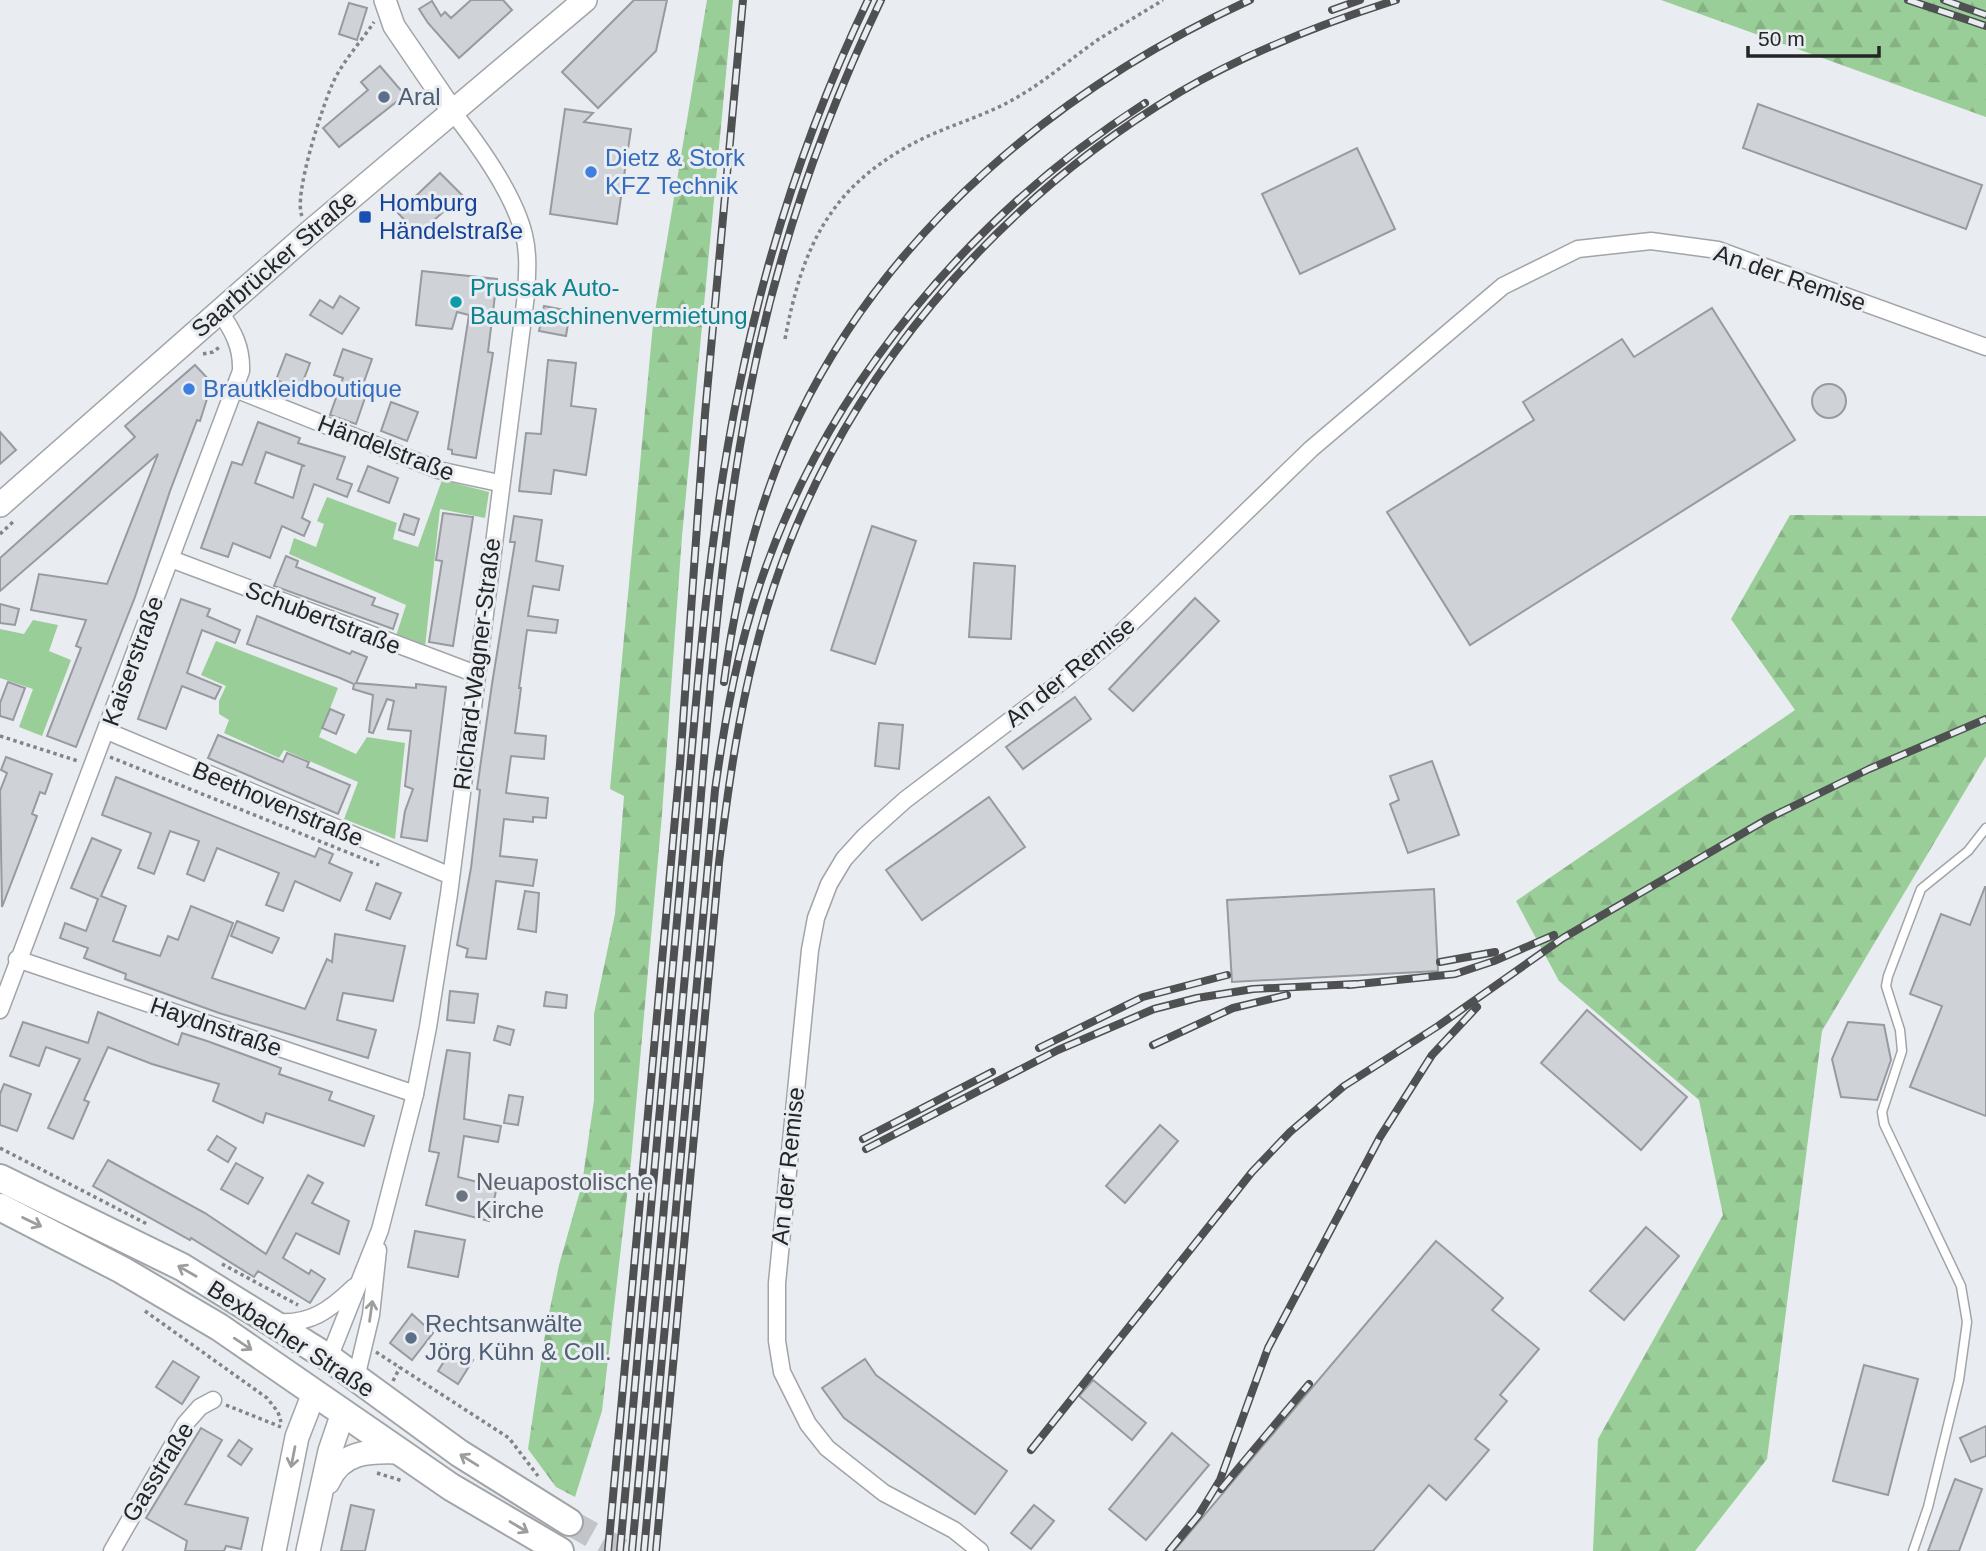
<svg xmlns="http://www.w3.org/2000/svg" width="1986" height="1551" font-family="Helvetica,sans-serif">
<defs>
<pattern id="forest-firs" width="22" height="20" patternUnits="userSpaceOnUse" patternTransform="scale(1.75)"><rect width="22" height="20" fill="#9ace98"/><path d="M5 1l3.5 6h-7zM16 11l3.5 6h-7z" fill="#85b183"/></pattern>
</defs>
<rect width="100%" height="100%" fill="#e9ecf0"/>
<g fill="url(#forest-firs)">
<path d="M 707,0 L 733,0 L 682,536 L 662,814 L 631,1161 L 602,1411 L 575,1497 L 556,1487 L 528,1449 L 546,1328 L 559,1265 L 582,1184 L 594,1100 L 594,1014 L 615,914 L 624,796 L 610,789 L 653,324 Z"/>
<path d="M 1661,0 L 1986,0 L 1986,117 Z"/>
<path d="M 1790,515 L 1986,516 L 1986,756 L 1822,1031 L 1767,1459 L 1695,1551 L 1593,1551 L 1598,1439 L 1723,1215 L 1699,1100 L 1559,981 L 1516,901 L 1795,710 L 1731,619 Z"/>
</g>
<g fill="#9ace98">
<path d="M 442,480 L 489,492 L 485,518 L 440,509 L 425,647 L 396,636 L 406,605 L 289,554 L 294,538 L 316,547 L 324,524 L 317,521 L 327,497 L 397,523 L 393,539 L 418,547 Z"/>
<path d="M 33,620 L 58,625 L 49,651 L 71,660 L 42,736 L 19,727 L 33,689 L 0,678 L 0,629 L 24,634 Z"/>
<path d="M 216,641 L 338,688 L 319,737 L 356,754 L 367,737 L 405,743 L 395,839 L 344,819 L 358,782 L 284,750 L 279,758 L 224,733 L 229,720 L 219,714 L 219,701 L 226,686 L 201,675 Z"/>
</g>
<g fill="#cfd2d6" stroke="#979a9e" stroke-width="2" fill-rule="evenodd">
<path d="M 471,0 L 503,0 L 512,10 L 459,58 L 428,23 L 419,9 L 432,1 L 441,16 L 445,12 L 451,18 Z"/>
<path d="M 634,0 L 667,0 L 656,51 L 598,108 L 562,72 Z"/>
<path d="M 349,3 L 367,8 L 357,40 L 339,34 Z"/>
<path d="M 380,66 L 405,95 L 339,147 L 323,128 L 368,90 L 361,82 Z"/>
<path d="M 1758,104 L 1982,185 L 1966,229 L 1743,148 Z"/>
<path d="M 565,109 L 593,113 L 584,122 L 631,129 L 617,224 L 550,214 Z"/>
<path d="M 1357,148 L 1395,229 L 1300,274 L 1262,194 Z"/>
<path d="M 440,173 L 462,195 L 432,222 L 437,227 L 423,240 L 398,213 Z"/>
<path d="M 422,271 L 497,279 L 488,352 L 493,353 L 476,458 L 452,454 L 452,450 L 448,449 L 469,315 L 457,312 L 452,329 L 416,325 Z"/>
<path d="M 340,296 L 359,308 L 342,334 L 310,315 L 320,300 L 333,308 Z"/>
<path d="M 544,306 L 570,311 L 566,336 L 539,331 Z"/>
<path d="M 1712,308 L 1795,440 L 1470,645 L 1387,512 L 1534,420 L 1523,402 L 1622,339 L 1634,357 Z"/>
<path d="M 343,349 L 372,359 L 360,393 L 366,395 L 356,424 L 330,415 L 343,378 L 334,375 Z"/>
<path d="M 286,354 L 310,363 L 300,389 L 276,380 Z"/>
<path d="M 548,360 L 576,363 L 571,406 L 596,409 L 586,475 L 554,470 L 551,494 L 519,491 L 526,433 L 541,434 Z"/>
<path d="M 195,365 L 212,383 L 200,421 L 197,420 L 170,491 L 135,597 L 76,747 L 47,736 L 81,648 L 76,646 L 86,620 L 31,610 L 39,574 L 107,584 L 158,454 L 0,591 L 0,558 L 135,437 L 125,426 Z"/>
<circle cx="1829" cy="401" r="17"/>
<path d="M 391,402 L 418,412 L 407,441 L 381,431 Z"/>
<path d="M 258,422 L 300,438 L 298,443 L 345,457 L 337,479 L 352,484 L 347,497 L 314,484 L 302,518 L 310,522 L 304,536 L 282,526 L 270,558 L 233,543 L 228,557 L 201,548 L 232,462 L 242,465 ZM 266,452 L 305,466 L 302,466 L 293,498 L 255,483 Z"/>
<path d="M 0,432 L 16,450 L 0,464 Z"/>
<path d="M 368,466 L 398,478 L 389,503 L 358,491 Z"/>
<path d="M 443,513 L 473,517 L 453,646 L 429,642 L 442,561 L 436,560 Z"/>
<path d="M 404,514 L 419,519 L 414,535 L 399,530 Z"/>
<path d="M 514,516 L 542,520 L 536,561 L 563,566 L 559,590 L 533,586 L 528,616 L 558,620 L 556,633 L 527,630 L 519,688 L 521,688 L 515,733 L 546,736 L 544,759 L 511,756 L 506,793 L 548,798 L 546,818 L 533,817 L 533,822 L 504,819 L 500,856 L 537,860 L 533,886 L 496,881 L 486,959 L 466,957 L 468,949 L 457,945 L 471,868 L 480,790 L 477,789 L 492,684 L 515,542 L 510,542 Z"/>
<path d="M 872,526 L 916,541 L 875,664 L 831,650 Z"/>
<path d="M 286,556 L 298,561 L 296,567 L 375,598 L 372,605 L 398,614 L 393,629 L 274,586 Z"/>
<path d="M 974,563 L 1015,566 L 1011,639 L 969,637 Z"/>
<path d="M 1195,598 L 1219,621 L 1133,711 L 1109,689 Z"/>
<path d="M 181,599 L 210,609 L 207,616 L 240,630 L 235,643 L 202,630 L 187,673 L 221,687 L 215,699 L 182,686 L 166,729 L 138,719 Z"/>
<path d="M 0,604 L 19,609 L 15,625 L 0,623 Z"/>
<path d="M 257,616 L 350,654 L 352,651 L 367,657 L 356,683 L 416,688 L 416,684 L 446,687 L 427,841 L 401,837 L 405,811 L 413,789 L 405,786 L 411,731 L 388,729 L 394,701 L 387,699 L 373,733 L 369,732 L 373,695 L 353,689 L 354,684 L 340,678 L 247,644 Z"/>
<path d="M 8,682 L 25,688 L 13,720 L 0,716 L 0,703 Z"/>
<path d="M 1075,697 L 1091,719 L 1023,769 L 1006,747 Z"/>
<path d="M 330,709 L 344,715 L 336,734 L 322,728 Z"/>
<path d="M 879,723 L 903,725 L 899,769 L 875,766 Z"/>
<path d="M 218,735 L 283,762 L 287,753 L 309,762 L 307,767 L 350,785 L 338,814 L 208,758 Z"/>
<path d="M 6,757 L 52,774 L 45,794 L 40,792 L 32,814 L 37,816 L 2,907 L 0,791 L 7,773 L 1,770 Z"/>
<path d="M 1432,761 L 1459,835 L 1408,853 L 1390,804 L 1399,800 L 1390,776 Z"/>
<path d="M 116,777 L 315,857 L 319,848 L 333,854 L 329,863 L 352,873 L 340,901 L 295,881 L 283,911 L 266,905 L 279,873 L 217,848 L 204,881 L 187,874 L 199,841 L 170,831 L 154,874 L 138,868 L 151,833 L 102,815 Z"/>
<path d="M 989,797 L 1025,847 L 922,920 L 886,870 Z"/>
<path d="M 92,838 L 121,850 L 101,896 L 126,906 L 113,941 L 160,956 L 168,936 L 178,940 L 191,906 L 233,923 L 212,978 L 305,1009 L 327,959 L 332,962 L 335,934 L 405,946 L 393,1001 L 343,993 L 337,1020 L 376,1030 L 368,1058 L 219,1013 L 125,979 L 126,974 L 84,958 L 88,948 L 60,938 L 65,923 L 86,931 L 98,899 L 71,888 Z"/>
<path d="M 376,883 L 401,893 L 390,919 L 366,910 Z"/>
<path d="M 1985,887 L 1986,887 L 1986,1116 L 1910,1087 L 1942,1006 L 1910,994 L 1941,914 L 1970,925 Z"/>
<path d="M 1434,889 L 1438,971 L 1232,982 L 1227,900 Z"/>
<path d="M 525,891 L 539,893 L 536,932 L 518,929 Z"/>
<path d="M 237,921 L 279,938 L 272,953 L 231,936 Z"/>
<path d="M 450,991 L 478,994 L 474,1023 L 447,1020 Z"/>
<path d="M 546,992 L 567,995 L 566,1008 L 544,1006 Z"/>
<path d="M 1587,1010 L 1687,1097 L 1641,1150 L 1541,1063 Z"/>
<path d="M 98,1012 L 178,1045 L 182,1033 L 207,1041 L 281,1068 L 279,1074 L 332,1092 L 329,1100 L 374,1116 L 364,1146 L 266,1113 L 263,1123 L 213,1101 L 219,1084 L 152,1064 L 108,1047 L 84,1100 L 89,1102 L 73,1139 L 48,1128 L 80,1059 L 46,1047 L 39,1066 L 10,1056 L 23,1022 L 88,1043 Z"/>
<path d="M 1848,1022 L 1884,1025 L 1891,1060 L 1877,1100 L 1841,1097 L 1832,1059 Z"/>
<path d="M 498,1026 L 514,1030 L 510,1045 L 494,1040 Z"/>
<path d="M 447,1050 L 470,1053 L 464,1119 L 501,1126 L 498,1142 L 464,1136 L 458,1177 L 497,1187 L 489,1221 L 426,1205 L 439,1153 L 429,1151 Z"/>
<path d="M 4,1084 L 31,1094 L 17,1131 L 0,1125 L 0,1094 Z"/>
<path d="M 509,1095 L 523,1097 L 518,1125 L 504,1123 Z"/>
<path d="M 1160,1125 L 1178,1141 L 1125,1203 L 1106,1186 Z"/>
<path d="M 217,1136 L 236,1148 L 228,1162 L 208,1150 Z"/>
<path d="M 108,1160 L 205,1213 L 266,1254 L 308,1175 L 323,1183 L 312,1203 L 349,1221 L 339,1254 L 296,1233 L 283,1258 L 309,1274 L 311,1270 L 325,1279 L 310,1303 L 258,1271 L 254,1277 L 191,1238 L 190,1240 L 93,1186 Z"/>
<path d="M 236,1163 L 263,1178 L 248,1204 L 221,1189 Z"/>
<path d="M 1646,1227 L 1679,1256 L 1624,1320 L 1590,1291 Z"/>
<path d="M 415,1231 L 465,1240 L 458,1277 L 408,1267 Z"/>
<path d="M 1436,1241 L 1503,1298 L 1492,1310 L 1539,1349 L 1500,1395 L 1507,1401 L 1475,1439 L 1489,1450 L 1446,1500 L 1429,1485 L 1373,1551 L 1174,1551 Z"/>
<path d="M 412,1314 L 433,1333 L 412,1360 L 390,1343 Z"/>
<path d="M 453,1347 L 473,1360 L 458,1384 L 438,1371 Z"/>
<path d="M 865,1359 L 876,1375 L 1007,1471 L 975,1514 L 844,1418 L 822,1388 Z"/>
<path d="M 173,1361 L 199,1377 L 182,1404 L 156,1387 Z"/>
<path d="M 1864,1365 L 1918,1379 L 1888,1495 L 1833,1481 Z"/>
<path d="M 1093,1380 L 1146,1423 L 1132,1440 L 1079,1396 Z"/>
<path d="M 1986,1426 L 1986,1456 L 1971,1462 L 1960,1438 Z"/>
<path d="M 201,1428 L 222,1440 L 185,1504 L 248,1518 L 241,1549 L 226,1546 L 224,1551 L 185,1551 L 187,1541 L 146,1518 Z"/>
<path d="M 1172,1433 L 1209,1465 L 1146,1540 L 1109,1509 Z"/>
<path d="M 239,1440 L 252,1449 L 241,1465 L 228,1456 Z"/>
<path d="M 1955,1479 L 1982,1489 L 1959,1551 L 1928,1551 Z"/>
<path d="M 351,1505 L 374,1510 L 365,1551 L 341,1551 Z"/>
<path d="M 1034,1505 L 1054,1521 L 1031,1549 L 1011,1533 Z"/>
</g>
<g fill="none" stroke-linecap="round" stroke-linejoin="round">
<path stroke="#c2c4c8" stroke-width="26" stroke-dasharray="26 13" stroke-linecap="butt" d="M 569,1522 L 621,1551"/>
<g stroke="#a1a4a8" stroke-width="11">
<path id="service" d="M 1913,1551 L 1928,1507 L 1959,1380 L 1967,1322 L 1961,1286 L 1884,1124 L 1882,1112 L 1902,1051 L 1900,1030 L 1886,986 L 1888,976 L 1921,889 L 1968,851 L 1986,828"/>
</g>
<g stroke="#a1a4a8" stroke-width="19">
<g id="minor">
<path d="M 235,389 L 438,470 L 499,483"/>
<path d="M 171,559 L 476,674"/>
<path d="M 107,731 L 451,876"/>
<path d="M 17,959 L 415,1094"/>
<path d="M 0,1010 L 241,371 C 242,347 233,331 220,312"/>
<path d="M 276,1322 C 310,1325 330,1310 354,1287"/>
<path d="M 329,1358 L 380,1230 L 415,1094 L 428,1027 L 449,894 L 526,295 C 527,275 529,255 524,235 C 514,193 478,144 452,111"/>
<path d="M 356,1378 L 371,1315 L 378,1250"/>
<path d="M 112,1551 L 185,1424 L 200,1407 L 213,1400"/>
<path d="M 980,1551 L 954,1530 L 884,1493 L 827,1448 L 808,1424 L 782,1372 L 777,1341 L 777,1283 L 810,950 L 816,918 L 829,884 L 844,859 L 865,836 L 905,800 L 1066,678 L 1120,634 L 1311,449 L 1503,286 L 1578,249 L 1651,241 L 1718,250 L 1986,347"/>
</g>
</g>
<g stroke="#a1a4a8" stroke-width="24">
<path id="tertiary" d="M 385,0 L 394,26 L 452,111"/>
</g>
<g stroke="#a1a4a8" stroke-width="26">
<g id="secondary">
<path d="M 0,505 L 309,233 L 585,0"/>
<path d="M 328,1482 C 341,1451 370,1451 399,1452"/>
<path d="M 274,1551 L 297,1437 L 314,1393"/>
<path d="M 308,1551 L 330,1451 L 343,1413"/>
</g>
</g>
<g stroke="#a1a4a8" stroke-width="30">
<g id="primary">
<path d="M 0,1178 L 182,1267 L 329,1358 L 459,1453 L 569,1522"/>
<path d="M 0,1207 L 122,1270 L 219,1327 L 451,1487 L 560,1551"/>
</g>
</g>
<g stroke="#828487" stroke-width="3.5" stroke-dasharray="3.5 3.5" stroke-linecap="butt">
<path d="M 302,216 C 293,196 322,108 332,85 C 341,63 361,42 374,22"/>
<path d="M 785,339 C 802,248 829,188 914,143 C 948,125 987,116 1021,95 C 1048,79 1073,57 1099,39 C 1120,26 1142,13 1163,0"/>
<path d="M 203,354 L 213,352 L 221,346"/>
<path d="M 0,534 L 14,521"/>
<path d="M 0,736 L 78,761"/>
<path d="M 110,757 L 379,865"/>
<path d="M 0,1148 L 147,1224"/>
<path d="M 222,1264 L 298,1305"/>
<path d="M 145,1311 L 267,1398 L 278,1412 L 281,1422"/>
<path d="M 376,1352 L 509,1438 L 538,1476"/>
<path d="M 393,1381 L 400,1367"/>
<path d="M 226,1405 L 281,1427"/>
<path d="M 377,1473 L 403,1481"/>
</g>
<use href="#service" stroke="#fff" stroke-width="8"/>
<use href="#minor" stroke="#fff" stroke-width="16"/>
<use href="#tertiary" stroke="#fff" stroke-width="21"/>
<use href="#secondary" stroke="#fff" stroke-width="23"/>
<use href="#primary" stroke="#fff" stroke-width="26"/>
<g stroke="#4e5051" stroke-width="8">
<g id="rail">
<path d="M 1908,0 L 1986,26"/>
<path d="M 1944,0 L 1986,15"/>
<path d="M 1332,10 L 1360,0"/>
<path d="M 724,682 C 736,593 758,500 798,418 C 889,229 1061,86 1250,0"/>
<path d="M 1440,962 L 1495,952"/>
<path d="M 1349,985 L 1455,974 L 1494,961 L 1554,935"/>
<path d="M 1153,1045 L 1233,1008 L 1287,995"/>
<path d="M 1039,1048 L 1143,997 L 1227,975"/>
<path d="M 863,1139 L 992,1072"/>
<path d="M 866,1149 L 1058,1050 L 1154,1009 L 1197,998 L 1253,989 L 1356,984"/>
<path d="M 1031,1450 L 1252,1172 L 1290,1132 L 1344,1086 L 1438,1026 L 1563,938 L 1769,818 L 1869,769 L 1986,719"/>
<path d="M 1221,1489 L 1309,1384"/>
<path d="M 608,1551 L 680,764 L 705,414 L 743,0"/>
<path d="M 620,1551 C 640,1330 660,1108 680,887 C 695,719 705,548 740,383 C 767,251 810,121 868,0"/>
<path d="M 632,1551 C 653,1330 673,1108 693,887 C 708,721 718,554 750,390 C 776,256 822,123 881,0"/>
<path d="M 644,1551 L 715,790 C 725,718 738,646 762,578 C 829,384 973,213 1145,103"/>
<path d="M 656,1551 L 719,863 C 730,770 744,676 774,586 C 842,380 994,203 1180,92 C 1248,52 1321,24 1396,0"/>
<path d="M 1169,1551 L 1198,1516 L 1220,1480 L 1268,1348 L 1380,1137 L 1432,1055 L 1477,1007"/>
</g>
</g>
<use href="#rail" stroke="#e9ecf0" stroke-width="5" stroke-dasharray="16" stroke-linecap="butt"/>
</g>
<defs><path id="oneway-shaft" d="M-6 0H5M1.5-3L5.5 0L1.5 3" fill="none" stroke-width="1.6" stroke-linecap="round" stroke-linejoin="round" transform="scale(1.75)"/></defs>
<g stroke="#9c9d9d">
<use href="#oneway-shaft" transform="translate(32 1222) rotate(26)"/>
<use href="#oneway-shaft" transform="translate(187 1271) rotate(-150)"/>
<use href="#oneway-shaft" transform="translate(371 1311) rotate(-82)"/>
<use href="#oneway-shaft" transform="translate(243 1344) rotate(34)"/>
<use href="#oneway-shaft" transform="translate(293 1457) rotate(101)"/>
<use href="#oneway-shaft" transform="translate(469 1460) rotate(-148)"/>
<use href="#oneway-shaft" transform="translate(519 1527) rotate(31)"/>
</g>
<g fill="#5c6f8a" stroke="#e9ecf0" stroke-width="2.5">
<circle cx="384" cy="97" r="7"/>
<circle cx="411" cy="1338" r="7"/>
</g>
<g fill="#3f7fe0" stroke="#e9ecf0" stroke-width="2.5">
<circle cx="591" cy="172" r="7"/>
<circle cx="189" cy="389" r="7"/>
</g>
<rect fill="#1a4fb4" stroke="#e9ecf0" stroke-width="2.5" x="358" y="210" width="14" height="14" rx="3.5"/>
<circle fill="#0f9aa8" stroke="#e9ecf0" stroke-width="2.5" cx="456" cy="302" r="7"/>
<circle fill="#6b7280" stroke="#e9ecf0" stroke-width="2.5" cx="462" cy="1196" r="7"/>
<g text-anchor="middle" stroke-width="6" stroke-linejoin="round" paint-order="stroke">
<g font-size="24" fill="#4e5e75" stroke="#e9ecf0" text-anchor="start">
<text x="398" y="105">Aral</text>
<text x="425" y="1332">Rechtsanwälte<tspan x="425" dy="28">Jörg Kühn &amp; Coll.</tspan></text>
</g>
<g font-size="24" fill="#366cbe" stroke="#e9ecf0" text-anchor="start">
<text x="605" y="166">Dietz &amp; Stork<tspan x="605" dy="28">KFZ Technik</tspan></text>
<text x="203" y="397">Brautkleidboutique</text>
</g>
<g font-size="24" fill="#164399" stroke="#e9ecf0" text-anchor="start">
<text x="379" y="211">Homburg<tspan x="379" dy="28">Händelstraße</tspan></text>
</g>
<g font-size="24" fill="#242526" stroke="#e9ecf0">
<text transform="translate(274 264) rotate(-41)" y="8">Saarbrücker Straße</text>
<text transform="translate(1790 278) rotate(19)" y="8">An der Remise</text>
<text transform="translate(386 448) rotate(21)" y="8">Händelstraße</text>
<text transform="translate(323 618) rotate(21)" y="8">Schubertstraße</text>
<text transform="translate(133 661) rotate(-70)" y="8">Kaiserstraße</text>
<text transform="translate(477 664) rotate(-83)" y="8">Richard-Wagner-Straße</text>
<text transform="translate(1070 672) rotate(-39)" y="8">An der Remise</text>
<text transform="translate(278 804) rotate(23)" y="8">Beethovenstraße</text>
<text transform="translate(216 1027) rotate(19)" y="8">Haydnstraße</text>
<text transform="translate(788 1166) rotate(-84)" y="8">An der Remise</text>
<text transform="translate(291 1339) rotate(33)" y="8">Bexbacher Straße</text>
<text transform="translate(158 1472) rotate(-58)" y="8">Gasstraße</text>
</g>
<g font-size="24" fill="#0d838f" stroke="#e9ecf0" text-anchor="start">
<text x="470" y="296">Prussak Auto-<tspan x="470" dy="28">Baumaschinenvermietung</tspan></text>
</g>
<g font-size="24" fill="#5b616d" stroke="#e9ecf0" text-anchor="start">
<text x="476" y="1190">Neuapostolische<tspan x="476" dy="28">Kirche</tspan></text>
</g>
</g>
<path d="M1748 46v10h131v-10" fill="none" stroke="#242526" stroke-width="3.5"/>
<text x="1758" y="46" font-size="21" fill="#242526" stroke="#e9ecf0" stroke-width="5" paint-order="stroke">50 m</text>
</svg>
